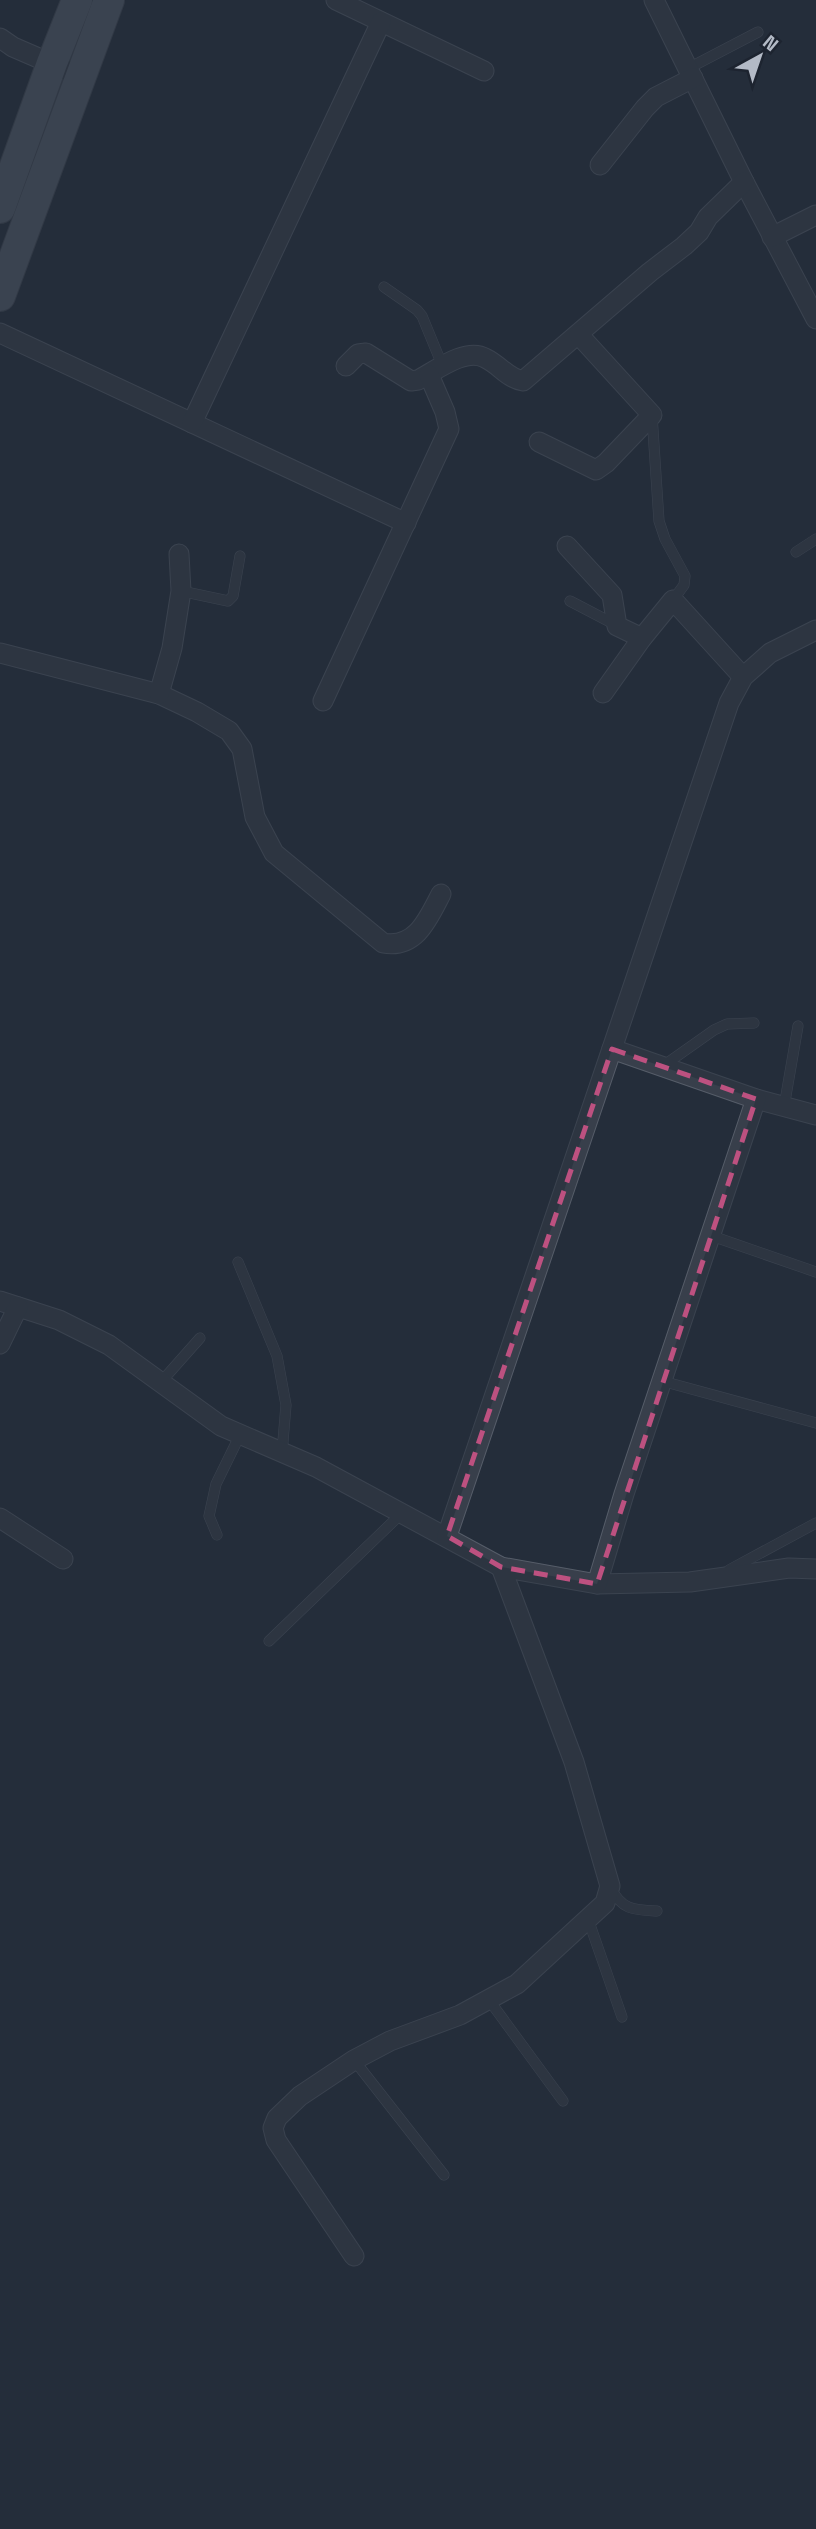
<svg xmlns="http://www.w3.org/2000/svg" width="816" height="2529" font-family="'Space Grotesk',sans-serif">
<rect width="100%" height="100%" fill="#242d3a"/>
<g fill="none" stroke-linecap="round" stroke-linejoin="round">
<g stroke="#565d69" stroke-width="11">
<g id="service">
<path d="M 689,68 L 758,32"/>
<path d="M 384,287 L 417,310 L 422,316 L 443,367"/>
<path d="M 652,415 L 659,521 L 665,539 L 685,576 L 684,585 L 673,600"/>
<path d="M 796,552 L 816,539"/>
<path d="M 181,591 L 228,601 L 233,596 L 240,556"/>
<path d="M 570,601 L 616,625"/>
<path d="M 663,1066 L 714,1030 L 727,1024 L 754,1023"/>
<path d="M 784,1107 L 798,1026"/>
<path d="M 712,1236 L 816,1272"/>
<path d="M 238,1262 L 277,1356 L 286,1405 L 282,1453"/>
<path d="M 662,1381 L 816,1423"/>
<path d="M 161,1382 L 200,1338"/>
<path d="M 217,1535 L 209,1516 L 216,1484 L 240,1435"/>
<path d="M 729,1570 L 816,1523"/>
<path d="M 269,1641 L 402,1513"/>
<path d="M 610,1887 C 622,1910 633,1910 657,1911"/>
<path d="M 588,1919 L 622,2017"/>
<path d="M 489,2000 L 563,2101"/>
<path d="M 354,2060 L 444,2175"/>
</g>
</g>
<g stroke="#565d69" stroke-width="21">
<g id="minor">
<path d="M 336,0 L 484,71"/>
<path d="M 654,0 L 744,182 L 816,319"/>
<path d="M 0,38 L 13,47 L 80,76"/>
<path d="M 600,165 L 645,108 L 656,97 L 693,78"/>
<path d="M 772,237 L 816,215"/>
<path d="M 0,333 L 406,523"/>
<path d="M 346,366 L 358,354 L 366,353 L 411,381 L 418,380 C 435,371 466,347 485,358 C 500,365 507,378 523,381 L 650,272 L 684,246 L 699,232 L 708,217 L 744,182"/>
<path d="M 192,423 L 381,22"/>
<path d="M 539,442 L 596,470 L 606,463 L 652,415 L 579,335"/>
<path d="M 567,546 L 612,595 L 617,626 L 642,638"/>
<path d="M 0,653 L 159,694 L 197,712 L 229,731 L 242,749 L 255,817 L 274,853 L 383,943 C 416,949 428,919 441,894"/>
<path d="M 603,693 L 642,638 L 673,600 L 743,677"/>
<path d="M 159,694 L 172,648 L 181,591 L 179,554"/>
<path d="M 323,701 L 449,429 L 445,412 L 429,375"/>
<path d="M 612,1049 L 756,1099 L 816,1115"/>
<path d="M 0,1301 L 59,1320 L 109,1345 L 221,1426 L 316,1467 L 501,1567 L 597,1584 L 690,1582 L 789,1568 L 816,1569"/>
<path d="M 0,1344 L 18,1307"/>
<path d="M 0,1518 L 63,1559"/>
<path d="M 447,1536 L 729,703 L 743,677 L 770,653 L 816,630"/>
<path d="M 597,1584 L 624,1494 L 756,1099"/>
<path d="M 354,2256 L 276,2140 L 273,2128 L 277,2118 L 300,2096 L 354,2060 L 390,2041 L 460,2015 L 517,1984 L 605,1903 L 610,1886 L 574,1762 L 501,1567"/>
</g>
</g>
<g stroke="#414854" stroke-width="32">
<g id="primary">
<path d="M 0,208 L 52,63 L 77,0"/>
<path d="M 0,296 L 109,0"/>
</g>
</g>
<use href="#service" stroke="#383f4b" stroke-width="10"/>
<use href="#minor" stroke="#383f4b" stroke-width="19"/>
<use href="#primary" stroke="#565e6b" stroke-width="30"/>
</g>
<path d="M0 0H816V2529H0ZM 612,1049 L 756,1099 L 597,1584 L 501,1567 L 447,1536 Z" fill="#242d3a" fill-opacity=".55" fill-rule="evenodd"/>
<path fill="none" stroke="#bd5180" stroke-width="5" stroke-dasharray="14 9" stroke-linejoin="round" d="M 612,1049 L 756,1099 L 597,1584 L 501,1567 L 447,1536 Z"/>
<g transform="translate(760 56) rotate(40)" stroke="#1d2430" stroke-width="5" paint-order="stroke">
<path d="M0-5L12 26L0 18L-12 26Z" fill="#b3bac6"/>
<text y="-10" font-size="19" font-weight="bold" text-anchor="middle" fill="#b3bac6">N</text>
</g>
</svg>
